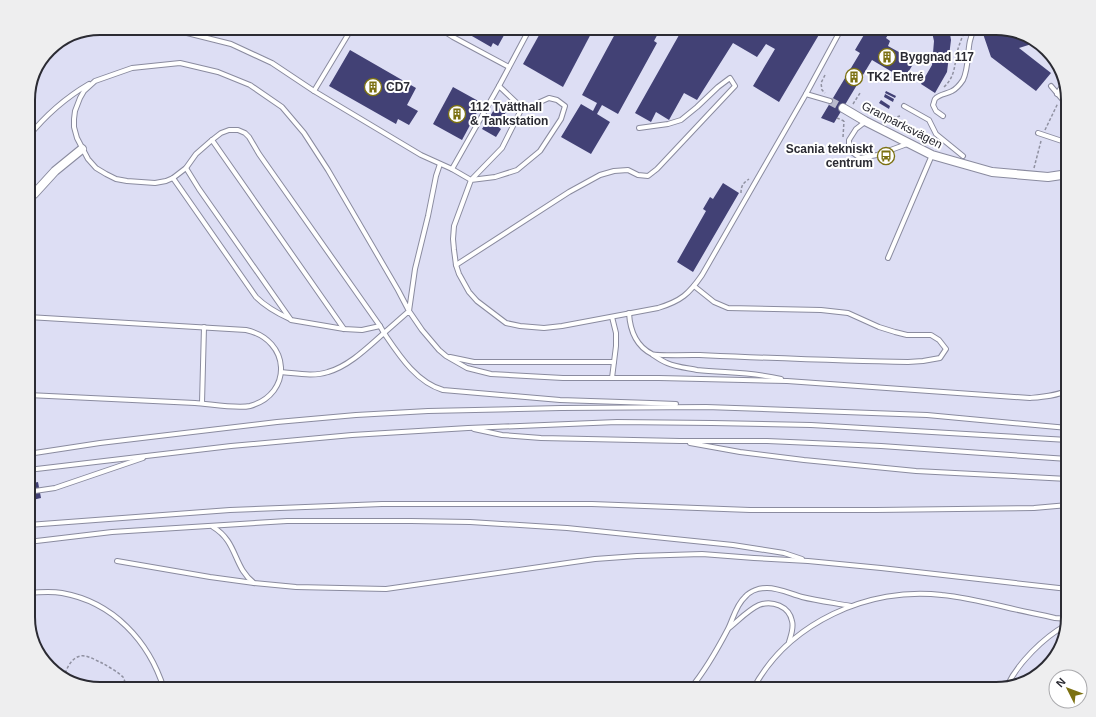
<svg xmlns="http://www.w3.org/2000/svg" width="1096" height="717" font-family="Helvetica,sans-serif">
<rect width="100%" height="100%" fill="#dddef4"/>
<g fill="#424175">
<path d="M 458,28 L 508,28 L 498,46 L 493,43 L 491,47 Z"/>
<path d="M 543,28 L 594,28 L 563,87 L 523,64 Z"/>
<path d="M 604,28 L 661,28 L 654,41 L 657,43 L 618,114 L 602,105 L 597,114 L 610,122 L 591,154 L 561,137 L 581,104 L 593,111 L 597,103 L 582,95 L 615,34 Z"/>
<path d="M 683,28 L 802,28 L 809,32 L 811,28 L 817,28 L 815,30 L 820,33 L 779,102 L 753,86 L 775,49 L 766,44 L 757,57 L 733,43 L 697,100 L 684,93 L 669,120 L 656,112 L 651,122 L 635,113 Z"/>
<path d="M 868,28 L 892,28 L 886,38 L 890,41 L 888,46 L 915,61 L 904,79 L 872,60 L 834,123 L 821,118 L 860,53 L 855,50 Z"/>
<path d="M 931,28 L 949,28 L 951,40 L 947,72 L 935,93 L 921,84 L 932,65 L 934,41 Z"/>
<path d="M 981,28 L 996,28 L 1036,40 L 1038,42 L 1019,48 L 1051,73 L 1036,91 L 991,57 Z"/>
<path d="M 350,50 L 416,88 L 407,105 L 418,111 L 409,125 L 398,119 L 396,124 L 329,86 Z"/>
<path d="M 453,87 L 482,103 L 462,140 L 433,124 Z"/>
<path d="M 886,91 L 896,96 L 895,98 L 885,93 Z"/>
<path d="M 885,94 L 894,99 L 893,102 L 884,97 Z"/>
<path d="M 881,100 L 890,106 L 889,109 L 879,103 Z"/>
<path d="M 497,105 L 501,108 L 502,105 L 508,109 L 497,126 L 501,129 L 496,137 L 482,129 Z"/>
<path d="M 723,183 L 739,193 L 693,272 L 677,262 L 706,211 L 703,209 L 710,197 L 713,199 Z"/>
<path d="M 38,482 L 41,498 L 28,501 L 28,484 Z"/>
</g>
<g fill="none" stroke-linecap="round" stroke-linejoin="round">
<path stroke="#b9bacd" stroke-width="8" stroke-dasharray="8 4" stroke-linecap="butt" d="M 830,101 L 843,108"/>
<g stroke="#8a8b9f" stroke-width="6">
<g id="service">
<path d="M 167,28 L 231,44 L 272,63 L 314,91 L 421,155 L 452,169 L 471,180 L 502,148 L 522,108"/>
<path d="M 439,28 L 453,37 L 509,67"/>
<path d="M 499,86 L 530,28"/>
<path d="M 1051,86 L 1068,106"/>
<path d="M 314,91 L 352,28"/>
<path d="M 806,94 L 839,33 L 837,28"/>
<path d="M 1057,94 L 1064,83"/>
<path d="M 904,106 L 929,120 L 936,134 L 963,156"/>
<path d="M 943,116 L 936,111 L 933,105 C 934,103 934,101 935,99 C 939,94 947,94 952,91 C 956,89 961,83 963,80 C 971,63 965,44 975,28"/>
<path d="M 865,122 L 856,129 L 849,140 L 849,150 L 860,158 L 877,155 L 907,144"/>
<path d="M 1038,133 L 1068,143"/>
<path d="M 28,137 C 45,116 65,98 89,84"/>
<path d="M 212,140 L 344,329"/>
<path d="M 440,164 L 436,176 L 428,216 L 415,269 L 409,311 L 384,333 L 380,326 L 259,154 L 249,137 L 245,133 L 238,130 L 229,130 L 221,133 L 212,140 L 196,154 L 186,168 L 173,178 L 166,181 L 155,183 L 127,181 L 116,179 L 106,174 L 96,168 L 88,159 L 77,138 L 74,127 L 74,119 L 75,111 L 80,98 L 84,91 L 95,81 L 132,68 L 180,63 L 218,72 L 250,85 L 282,107 L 304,133 L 328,170 L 398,290 L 409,311 L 422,330 L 439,350 L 446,356 L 467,368 L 491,374 L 563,378 L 659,378 L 787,381 L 1030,398 C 1042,397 1057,396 1068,390"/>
<path d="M 186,168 L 199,189 L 291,320 L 344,329 L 362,330 L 380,326"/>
<path d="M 452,169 L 499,86 L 522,108 L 530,109 L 540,102 L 549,98 L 557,100 L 565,106 L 561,119 L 540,151 L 517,170 L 495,177 L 471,180 L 454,226 L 453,239 L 454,250 L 456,265 L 459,274 L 469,292 L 477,301 L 506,323 L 520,326 L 544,328 L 562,326 L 658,308 C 681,301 689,294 702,275 L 806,94 L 830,101"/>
<path d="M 173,178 L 256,297 C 266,307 277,313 290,319"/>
<path d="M 888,258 L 932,155"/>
<path d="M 456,265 L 569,192 L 600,175 L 614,171 L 628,170 L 638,175 L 648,176 L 657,169 L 735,86 L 730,78 L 718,87 L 697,107 L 681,120 L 668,124 L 639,128"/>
<path d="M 629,313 C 630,330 636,346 652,354 C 657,356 692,355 700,355 C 770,358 839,361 908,362 L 923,361 L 940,358 L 946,349 L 939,340 L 931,335 L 907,335 L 895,332 L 879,327 L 848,313 L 821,310 L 728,308 L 714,302 L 694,286"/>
<path d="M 28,317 L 246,330 C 291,340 293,394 250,406 C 237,409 210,404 195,403 C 140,400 84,398 28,395"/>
<path d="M 653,355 C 658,358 662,361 667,363 C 676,367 687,368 697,370 C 725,373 753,372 781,379"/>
<path d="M 450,357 L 474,362 L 614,362"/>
<path d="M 281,372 C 295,373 313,377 328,372 C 349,366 367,348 384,333 C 399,355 416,382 443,390 L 560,400 L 651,403 L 676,404"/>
<path d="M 612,378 L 616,346 L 616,333 L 612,317"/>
<path d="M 202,403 L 204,327"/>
<path d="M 474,429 L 502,435 L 541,438 L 680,441 L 767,441 L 881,446 L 1068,459"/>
<path d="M 690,443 L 740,452 L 804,460 L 916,471 L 1068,479"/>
<path d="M 28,454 L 100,443 L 277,422 L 356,415 L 428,411 L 561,408 L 706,407 L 927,415 L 1068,428"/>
<path d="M 28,470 L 231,446 L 352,435 L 468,428 L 617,422 L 712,423 L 811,425 L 1068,440"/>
<path d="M 28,492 L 55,488 L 143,458"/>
<path d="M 28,525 L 230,510 L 382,504 L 592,504 L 750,510 L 876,510 L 1034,508 L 1068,505"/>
<path d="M 213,527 C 238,542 233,567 254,583"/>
<path d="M 28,542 L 112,532 L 287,521 L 411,521 L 470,522 L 567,528 L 733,545 L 784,553 L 802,559"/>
<path d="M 117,561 L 210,577 L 254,583 L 296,587 L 386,589 L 595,559 L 637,556 L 702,554 L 754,558 L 808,561 L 881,568 L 1068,589"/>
<path d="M 28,593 C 39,592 51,591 62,593 C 113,602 149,641 164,689"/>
<path d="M 729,628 C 739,620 748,610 759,605 C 772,600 789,606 792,621 C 794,628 791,635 789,642"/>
<path d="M 1007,686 C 1018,663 1043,638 1066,625"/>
<path d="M 690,689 C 705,671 717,650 728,629 C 733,619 736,605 745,597 C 750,591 759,588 767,588 C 779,588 791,594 802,597 C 818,601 835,603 851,606"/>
<path d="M 753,689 C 788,623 869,586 942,595 C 963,597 984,602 1005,607 C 1021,611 1038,614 1055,618 L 1068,619"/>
</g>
</g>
<g stroke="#8a8b9f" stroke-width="10">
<g id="minor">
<path d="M 843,108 L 865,121 L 932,155 L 992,172 L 1048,177 L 1068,174"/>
<path d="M 28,199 L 34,194 L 55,171 L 82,149"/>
</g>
</g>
<g stroke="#8f90a0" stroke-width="1.5" stroke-dasharray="3 2" stroke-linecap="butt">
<path d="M 845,34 L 849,28"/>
<path d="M 825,75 L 821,83 L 822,90 L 825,93"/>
<path d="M 944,87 C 956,76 954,64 958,49 C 960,42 963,35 966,28"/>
<path d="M 853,104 L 860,93"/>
<path d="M 837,118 L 844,121"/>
<path d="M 883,121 L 900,116"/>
<path d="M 1045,130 L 1058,103"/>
<path d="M 843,137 L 844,121"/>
<path d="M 1034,168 L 1041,141"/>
<path d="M 741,193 C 741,186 743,183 749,179"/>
<path d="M 64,678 C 66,668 73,654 85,656 C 91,657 97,661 102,663 C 109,667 118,672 123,677 C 125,681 126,685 126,689"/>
</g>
<use href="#service" stroke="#fff" stroke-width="4"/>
<use href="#minor" stroke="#fff" stroke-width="8"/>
</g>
<defs>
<g id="building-ring" transform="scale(0.9)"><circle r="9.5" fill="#fff" stroke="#7c7112" stroke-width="1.5"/><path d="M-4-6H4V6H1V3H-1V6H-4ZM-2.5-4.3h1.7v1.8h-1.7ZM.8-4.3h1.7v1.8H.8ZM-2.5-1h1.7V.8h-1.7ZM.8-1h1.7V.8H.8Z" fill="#7c7112"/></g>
<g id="bus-ring" transform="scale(0.9)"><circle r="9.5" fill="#fff" stroke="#7c7112" stroke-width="1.5"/><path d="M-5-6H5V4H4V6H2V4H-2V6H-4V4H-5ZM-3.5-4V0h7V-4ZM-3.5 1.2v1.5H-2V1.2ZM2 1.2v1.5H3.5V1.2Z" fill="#7c7112"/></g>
</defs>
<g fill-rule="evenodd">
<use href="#building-ring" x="887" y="57"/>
<use href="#building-ring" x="854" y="77"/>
<use href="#building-ring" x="373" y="87"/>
<use href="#building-ring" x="457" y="114"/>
<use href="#bus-ring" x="886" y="156"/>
</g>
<g text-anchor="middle" stroke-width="4" stroke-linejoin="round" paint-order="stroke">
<g font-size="12" font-weight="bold" fill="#2b2b33" stroke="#fff" text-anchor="start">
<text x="900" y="61">Byggnad 117</text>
<text x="867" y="81">TK2 Entré</text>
<text x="386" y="91">CD7</text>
<text x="470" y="111">112 Tvätthall<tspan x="470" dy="14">&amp; Tankstation</tspan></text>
<text x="873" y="153" text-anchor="end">Scania tekniskt<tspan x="873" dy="14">centrum</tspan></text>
</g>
<g font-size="12" fill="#2b2b33" stroke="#fff">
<text transform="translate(902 125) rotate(27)" y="4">Granparksvägen</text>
</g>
</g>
<path d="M0 0H1096V717H0ZM100 35H996A65 65 0 0 1 1061 100V617A65 65 0 0 1 996 682H100A65 65 0 0 1 35 617V100A65 65 0 0 1 100 35Z" fill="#eeeeef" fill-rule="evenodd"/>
<path fill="none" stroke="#2b2b33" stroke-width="2" d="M100 35H996A65 65 0 0 1 1061 100V617A65 65 0 0 1 996 682H100A65 65 0 0 1 35 617V100A65 65 0 0 1 100 35Z"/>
<g transform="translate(1068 689) rotate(312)"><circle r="19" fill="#ffffff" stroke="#aaaaad"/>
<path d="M0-3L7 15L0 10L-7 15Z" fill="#7c7112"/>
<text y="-6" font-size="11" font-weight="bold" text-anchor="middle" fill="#2b2b33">N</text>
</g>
</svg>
